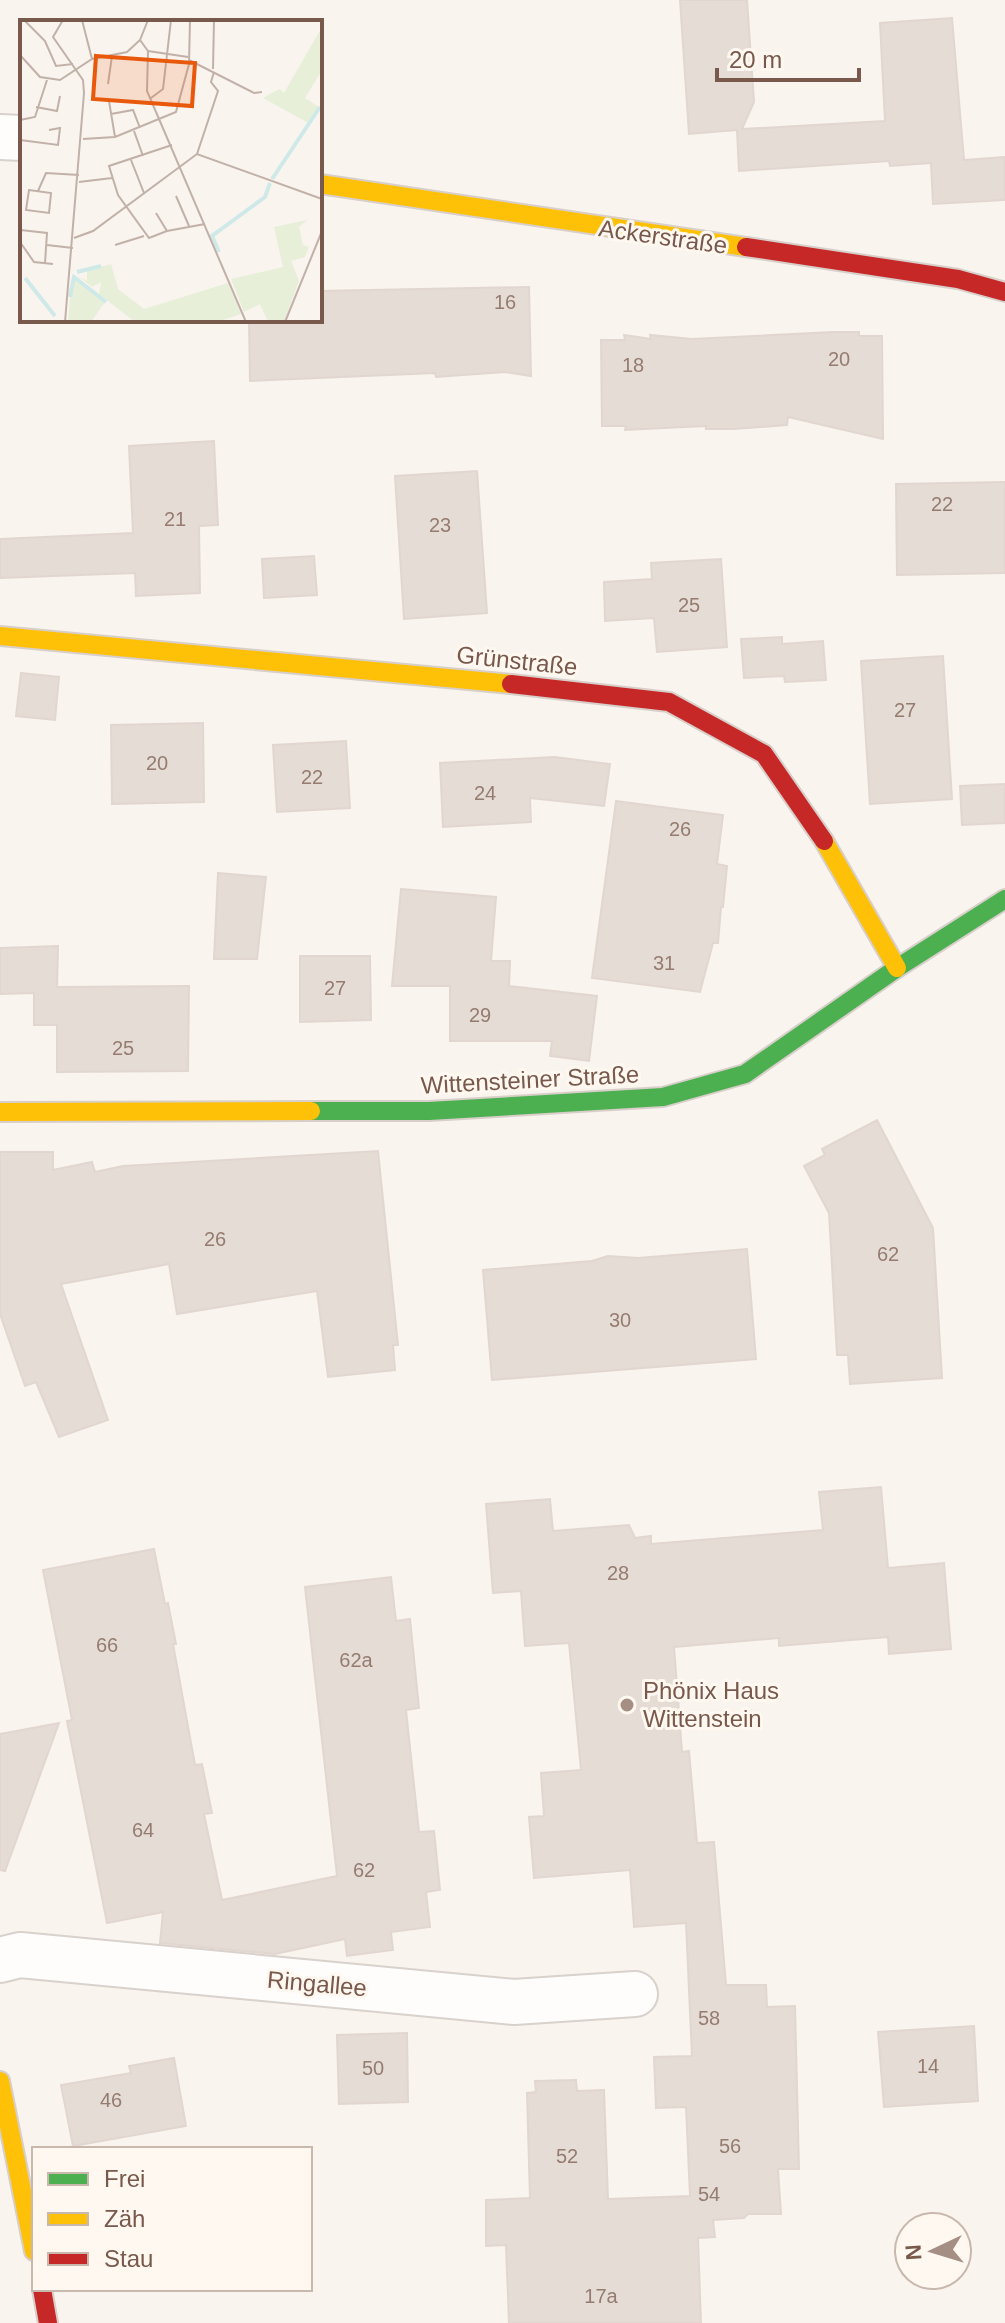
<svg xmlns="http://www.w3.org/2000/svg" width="1005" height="2323" font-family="Arial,sans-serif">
<rect width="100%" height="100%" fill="#f9f4ee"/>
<g fill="#e5dcd5" stroke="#e2d6d0" stroke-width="2">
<path d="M 680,0 L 747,0 L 754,102 L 742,129 L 885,121 L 880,23 L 952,18 L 964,160 L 1005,157 L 1005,200 L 933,204 L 931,163 L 890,166 L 889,161 L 739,171 L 737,130 L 689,134 Z"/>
<path d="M 529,287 L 531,376 L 505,372 L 436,377 L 435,373 L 250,381 L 249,320 L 320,320 L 320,291 Z"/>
<path d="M 833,332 L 859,332 L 859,336 L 882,336 L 883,439 L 788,417 L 787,425 L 734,429 L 706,429 L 706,426 L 625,430 L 626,426 L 602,426 L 601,340 L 625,340 L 624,335 L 651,339 L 650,335 L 692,339 Z"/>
<path d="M 214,441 L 218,525 L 199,526 L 200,593 L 136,596 L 135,573 L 0,578 L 0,539 L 133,533 L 129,446 Z"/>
<path d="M 477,471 L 487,613 L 404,619 L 395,476 Z"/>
<path d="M 1005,482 L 1005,573 L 897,575 L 896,484 Z"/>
<path d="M 314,556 L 317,595 L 264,598 L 262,559 Z"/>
<path d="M 721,559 L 727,647 L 657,652 L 654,618 L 605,621 L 604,582 L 652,579 L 651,563 Z"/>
<path d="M 782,637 L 782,644 L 823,641 L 826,680 L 785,682 L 784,676 L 744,678 L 741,639 Z"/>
<path d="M 943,656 L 952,799 L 870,804 L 861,661 Z"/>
<path d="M 21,673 L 59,677 L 55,720 L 16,716 Z"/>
<path d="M 203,723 L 204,802 L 112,804 L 111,725 Z"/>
<path d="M 346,741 L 350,808 L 277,812 L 273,745 Z"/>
<path d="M 555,757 L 610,764 L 604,806 L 530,798 L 531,822 L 443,827 L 440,763 Z"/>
<path d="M 1005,784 L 1005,823 L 962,825 L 960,786 Z"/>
<path d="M 616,801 L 723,815 L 717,864 L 727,866 L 723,907 L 721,907 L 718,943 L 713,943 L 700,992 L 592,978 Z"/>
<path d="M 218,873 L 266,877 L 257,959 L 214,959 Z"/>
<path d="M 401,889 L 496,897 L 491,961 L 510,961 L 509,986 L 597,996 L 589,1061 L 550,1056 L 552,1041 L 450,1041 L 450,986 L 392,986 Z"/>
<path d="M 58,946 L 57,987 L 189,986 L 188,1071 L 57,1072 L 57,1025 L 34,1025 L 34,993 L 0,994 L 0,948 Z"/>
<path d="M 300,956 L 370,956 L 371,1020 L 300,1022 Z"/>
<path d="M 877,1120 L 933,1228 L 942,1378 L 850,1384 L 848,1355 L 837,1355 L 829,1213 L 804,1166 L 825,1155 L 822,1149 Z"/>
<path d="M 378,1151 L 398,1345 L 393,1345 L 395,1370 L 328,1377 L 317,1291 L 177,1314 L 169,1264 L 61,1284 L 108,1420 L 59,1437 L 36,1382 L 25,1386 L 0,1314 L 0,1152 L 53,1152 L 53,1170 L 92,1162 L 95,1172 L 123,1166 Z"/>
<path d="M 747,1249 L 756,1359 L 492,1380 L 483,1270 L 592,1261 L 608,1256 L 638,1258 Z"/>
<path d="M 881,1487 L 888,1568 L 944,1563 L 951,1649 L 889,1654 L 888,1637 L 779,1646 L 779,1638 L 674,1647 L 682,1752 L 689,1751 L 697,1843 L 714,1842 L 726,1985 L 766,1985 L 767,2007 L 795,2006 L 799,2169 L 778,2169 L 781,2214 L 748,2214 L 744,2218 L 713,2220 L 715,2237 L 698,2238 L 701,2323 L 509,2323 L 506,2245 L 486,2246 L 486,2200 L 530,2198 L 527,2093 L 536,2092 L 535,2081 L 576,2080 L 577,2091 L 604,2090 L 608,2199 L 690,2196 L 686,2107 L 656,2108 L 654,2057 L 692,2056 L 686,1923 L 634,1927 L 630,1870 L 534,1878 L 529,1817 L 544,1816 L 541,1773 L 581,1770 L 569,1643 L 525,1646 L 521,1591 L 493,1593 L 486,1504 L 550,1499 L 553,1531 L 629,1525 L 635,1538 L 651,1536 L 651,1544 L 823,1530 L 819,1492 Z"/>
<path d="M 154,1549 L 165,1604 L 168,1603 L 176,1644 L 173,1644 L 195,1765 L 202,1764 L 212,1813 L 204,1814 L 222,1900 L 337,1876 L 305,1587 L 391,1577 L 396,1621 L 410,1619 L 419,1708 L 406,1710 L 419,1832 L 434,1831 L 440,1890 L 426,1892 L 430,1927 L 391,1932 L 393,1950 L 347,1956 L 345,1939 L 275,1954 L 160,1943 L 163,1912 L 107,1923 L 67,1721 L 72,1720 L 43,1570 Z"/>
<path d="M 59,1723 L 5,1871 L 0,1870 L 0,1734 Z"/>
<path d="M 974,2026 L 978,2101 L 884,2107 L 878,2032 Z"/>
<path d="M 407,2033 L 408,2102 L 339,2104 L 337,2035 Z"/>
<path d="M 174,2058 L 186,2126 L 73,2146 L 61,2085 L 131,2073 L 129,2066 Z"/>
</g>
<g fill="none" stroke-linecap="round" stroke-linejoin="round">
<g stroke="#d8d1cc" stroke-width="48">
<g id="street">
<path d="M 0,137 L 22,138"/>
<path d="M 0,1960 L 20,1955 L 514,2002 L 635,1994"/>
</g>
</g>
<g stroke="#d8cfca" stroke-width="22">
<path id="fast" d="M 311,1111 L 429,1111 L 663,1097 L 745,1074 L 897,968 L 1005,899"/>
</g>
<g stroke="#d8cfca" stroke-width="22">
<g id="slow">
<path d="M 320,184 L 746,247"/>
<path d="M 0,636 L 511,684"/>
<path d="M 824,841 L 897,968"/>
<path d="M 0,1112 L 311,1111"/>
<path d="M 0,2081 L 34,2251"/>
</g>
</g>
<g stroke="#d8cfca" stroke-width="22">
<g id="jam">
<path d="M 746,247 L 958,279 L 1005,292"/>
<path d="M 511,684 L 669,702 L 764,754 L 824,841"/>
<path d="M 42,2289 L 48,2323"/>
</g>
</g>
<use href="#street" stroke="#fefdfc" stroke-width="44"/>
<use href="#fast" stroke="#4caf50" stroke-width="18"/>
<use href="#slow" stroke="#ffc107" stroke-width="18"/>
<use href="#jam" stroke="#c62828" stroke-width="18"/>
</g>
<circle fill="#a58f85" stroke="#fff8f0" stroke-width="3" cx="627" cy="1705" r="8"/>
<g text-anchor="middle" stroke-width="6" stroke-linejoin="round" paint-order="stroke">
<g font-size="20" fill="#957c70">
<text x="505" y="309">16</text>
<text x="839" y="366">20</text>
<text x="633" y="372">18</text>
<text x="942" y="511">22</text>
<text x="175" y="526">21</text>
<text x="440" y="532">23</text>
<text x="689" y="612">25</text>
<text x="905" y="717">27</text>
<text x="157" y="770">20</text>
<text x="312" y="784">22</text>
<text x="485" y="800">24</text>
<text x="680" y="836">26</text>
<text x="664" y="970">31</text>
<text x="335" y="995">27</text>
<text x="480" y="1022">29</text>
<text x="123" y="1055">25</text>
<text x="215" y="1246">26</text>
<text x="888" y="1261">62</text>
<text x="620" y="1327">30</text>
<text x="618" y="1580">28</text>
<text x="107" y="1652">66</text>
<text x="356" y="1667">62a</text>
<text x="143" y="1837">64</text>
<text x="364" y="1877">62</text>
<text x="709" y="2025">58</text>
<text x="928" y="2073">14</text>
<text x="373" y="2075">50</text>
<text x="111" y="2107">46</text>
<text x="730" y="2153">56</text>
<text x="567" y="2163">52</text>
<text x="709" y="2201">54</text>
<text x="601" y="2303">17a</text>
</g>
<g font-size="24" fill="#78594c" stroke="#fff8f0">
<text transform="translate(663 237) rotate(8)" y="8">Ackerstraße</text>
<text transform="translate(517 661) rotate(6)" y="8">Grünstraße</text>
<text transform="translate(530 1080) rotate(-3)" y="8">Wittensteiner Straße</text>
<text transform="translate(317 1984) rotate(5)" y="8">Ringallee</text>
</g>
<g font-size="24" fill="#78594c" stroke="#fff8f0" text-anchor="start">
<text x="643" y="1699">Phönix Haus<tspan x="643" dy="28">Wittenstein</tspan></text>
</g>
</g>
<g transform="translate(20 20)">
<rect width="302" height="302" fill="#f9f4ee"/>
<path d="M 302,7 L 302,50 L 285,78 L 299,87 L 290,104 L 243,78 L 259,69 L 264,73 ZM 287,200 L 279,207 L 283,225 L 289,227 L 285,237 L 271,241 L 279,261 L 264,302 L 248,302 L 240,284 L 224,292 L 211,259 L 263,247 L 254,207 ZM 91,244 L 98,269 L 124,289 L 208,263 L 221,294 L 197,302 L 115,302 L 79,274 L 81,262 L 72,267 L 58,256 L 67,261 L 67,250 ZM 52,258 L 85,282 L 71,302 L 48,302 Z" fill="#e7efd9"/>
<path fill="none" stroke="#cfe9e9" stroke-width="4" d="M 252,159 L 300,87M 199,232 L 192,216 L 245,177 L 250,163M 57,252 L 81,246M 5,258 L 35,296M 50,277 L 54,257 L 86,282"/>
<path fill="none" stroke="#c1b1a8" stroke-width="2" d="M 4,0 L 25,21 L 36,46 L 53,44M 43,0 L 33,17 L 63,60 L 64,73 L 45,302M 62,0 L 72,39M 120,20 L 128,31 L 127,71 L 226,302M 128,31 L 168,37M 0,35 L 20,57 L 40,60 L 72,39 L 107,32 L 120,20 L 128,0M 169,40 L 234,73 L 242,72M 193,49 L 194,0M 88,64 L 92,36M 131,78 L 143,69 L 151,0M 89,81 L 95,117M 16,87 L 37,91 L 40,76M 91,94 L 113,90 L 120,108M 0,100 L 15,97 L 27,60M 114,111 L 123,136M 63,119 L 95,117 L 156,92 L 169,44 L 170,0M 0,120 L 38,125 L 40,108 L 29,110M 177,134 L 198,71 L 191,62 L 194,52M 111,140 L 124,173M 59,162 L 92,158M 9,170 L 31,173 L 29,193 L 6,190 ZM 18,171 L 26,153 L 59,155M 156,176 L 169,206M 136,193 L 147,211 L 129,218 L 98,175 L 89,146 L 152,125M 147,211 L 185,204M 0,216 L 1,210 L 27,213 L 25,243M 54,218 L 73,211 L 177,134 L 302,179M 0,222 L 14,242 L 33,244M 27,225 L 53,228M 95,225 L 124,216M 265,302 L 302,211"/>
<path fill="#e8590c" fill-opacity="0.15" stroke="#e8590c" stroke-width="4" d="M 76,36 L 175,43 L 172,86 L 73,79 Z"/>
<rect width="302" height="302" fill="none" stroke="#78594c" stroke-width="4"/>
</g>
<rect x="32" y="2147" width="280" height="144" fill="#fff8f0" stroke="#c9b8ae" stroke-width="2"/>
<rect x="48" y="2173" width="40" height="12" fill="#4caf50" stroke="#c9b8ae" stroke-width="2"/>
<text x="104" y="2187" font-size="24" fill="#78594c">Frei</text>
<rect x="48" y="2213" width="40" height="12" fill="#ffc107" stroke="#c9b8ae" stroke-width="2"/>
<text x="104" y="2227" font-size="24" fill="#78594c">Zäh</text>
<rect x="48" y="2253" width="40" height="12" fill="#c62828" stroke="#c9b8ae" stroke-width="2"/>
<text x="104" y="2267" font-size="24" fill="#78594c">Stau</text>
<g transform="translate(933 2251) rotate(266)"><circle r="38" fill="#fff8f0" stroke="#c9b8ae" stroke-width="2"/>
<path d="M0-6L14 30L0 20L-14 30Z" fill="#a58f85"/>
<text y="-12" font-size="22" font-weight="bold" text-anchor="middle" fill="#78594c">N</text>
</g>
<path d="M717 68v12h142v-12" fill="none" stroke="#78594c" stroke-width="4"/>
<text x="729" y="68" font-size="24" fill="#78594c" stroke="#fff8f0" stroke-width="6" paint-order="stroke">20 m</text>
</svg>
